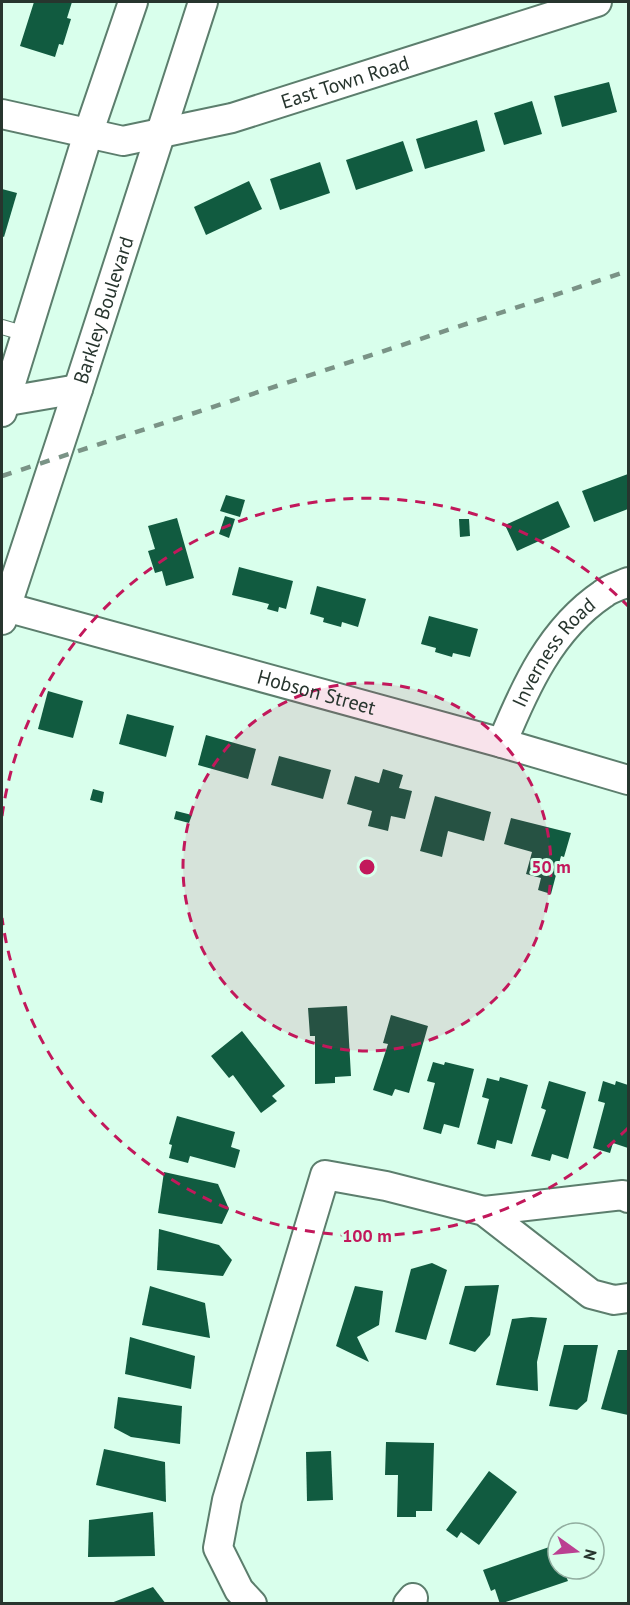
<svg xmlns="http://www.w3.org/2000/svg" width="630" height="1605" font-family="'PT Sans',sans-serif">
<rect width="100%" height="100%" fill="#d9ffec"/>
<g fill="#115b40">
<path d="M 34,2 L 72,2 L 67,18 L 71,19 L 63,45 L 59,44 L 55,57 L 20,46 Z"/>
<path d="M 609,82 L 617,112 L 562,127 L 554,96 Z"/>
<path d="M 532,101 L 542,134 L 504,145 L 494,113 Z"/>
<path d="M 477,120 L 485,151 L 425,169 L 416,139 Z"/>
<path d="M 403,141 L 413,171 L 356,190 L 346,160 Z"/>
<path d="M 320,162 L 330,193 L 280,210 L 270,179 Z"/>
<path d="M 249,181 L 262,209 L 206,235 L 194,207 Z"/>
<path d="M 2,189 L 17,193 L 4,237 L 2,236 Z"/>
<path d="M 628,474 L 628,509 L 594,522 L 582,491 Z"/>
<path d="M 226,495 L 245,500 L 240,517 L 220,511 Z"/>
<path d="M 558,501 L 570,527 L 517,551 L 505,525 Z"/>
<path d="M 225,516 L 235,519 L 229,538 L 219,534 Z"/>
<path d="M 177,518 L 194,578 L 166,586 L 162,571 L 155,573 L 148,551 L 155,549 L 148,526 Z"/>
<path d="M 459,519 L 469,519 L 470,536 L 460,537 Z"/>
<path d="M 239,567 L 293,581 L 286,609 L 279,607 L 278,612 L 267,609 L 269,604 L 232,595 Z"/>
<path d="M 317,586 L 366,599 L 358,627 L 342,622 L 341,627 L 323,622 L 324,618 L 310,614 Z"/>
<path d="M 429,616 L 478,629 L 470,657 L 453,653 L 452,657 L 435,652 L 436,648 L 421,644 Z"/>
<path d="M 48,691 L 83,701 L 73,738 L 38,729 Z"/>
<path d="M 127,714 L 174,726 L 166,757 L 119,744 Z"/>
<path d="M 206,735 L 256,749 L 248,779 L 198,765 Z"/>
<path d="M 279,756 L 331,770 L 323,799 L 271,785 Z"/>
<path d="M 383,769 L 403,775 L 399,788 L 412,791 L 405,819 L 391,816 L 388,831 L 368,826 L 372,811 L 347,804 L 355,776 L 379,783 Z"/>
<path d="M 93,789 L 104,792 L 102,803 L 90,800 Z"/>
<path d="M 435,796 L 491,812 L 484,841 L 448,831 L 442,857 L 420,851 Z"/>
<path d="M 176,811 L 192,815 L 189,823 L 174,819 Z"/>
<path d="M 511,818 L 571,833 L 564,857 L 561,856 L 551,894 L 538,890 L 541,878 L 526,874 L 532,852 L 504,844 Z"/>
<path d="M 347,1006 L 351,1076 L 335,1077 L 335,1083 L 315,1084 L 315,1036 L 310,1036 L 308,1008 Z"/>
<path d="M 391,1015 L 428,1026 L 409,1093 L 395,1089 L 392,1096 L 373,1090 L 388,1044 L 383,1043 Z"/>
<path d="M 242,1031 L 285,1086 L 272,1096 L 277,1101 L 261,1113 L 233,1075 L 229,1078 L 211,1056 Z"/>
<path d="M 433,1062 L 444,1065 L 445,1062 L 474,1069 L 459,1128 L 444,1124 L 441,1134 L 423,1129 L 435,1083 L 427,1081 Z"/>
<path d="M 500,1077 L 528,1085 L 512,1144 L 497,1140 L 495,1149 L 477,1144 L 489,1099 L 482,1097 L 487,1078 L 499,1081 Z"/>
<path d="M 549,1081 L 586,1092 L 568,1159 L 552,1154 L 550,1161 L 531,1156 L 546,1110 L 541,1108 Z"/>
<path d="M 603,1081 L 615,1085 L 616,1081 L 628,1085 L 628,1148 L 613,1143 L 610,1153 L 593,1148 L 605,1103 L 598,1101 Z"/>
<path d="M 177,1116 L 235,1132 L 231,1147 L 240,1150 L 235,1168 L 190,1156 L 188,1163 L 169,1158 L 172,1145 L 169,1144 Z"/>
<path d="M 164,1172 L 218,1184 L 229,1209 L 222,1224 L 158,1213 Z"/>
<path d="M 159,1229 L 219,1245 L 232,1260 L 223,1276 L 157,1270 Z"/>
<path d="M 432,1263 L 447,1270 L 426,1340 L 395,1332 L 411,1269 Z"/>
<path d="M 499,1285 L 490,1335 L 475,1352 L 449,1344 L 465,1286 Z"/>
<path d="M 150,1286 L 205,1303 L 210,1338 L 142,1325 Z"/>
<path d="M 355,1286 L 383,1291 L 379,1325 L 357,1337 L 369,1362 L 336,1346 Z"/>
<path d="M 531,1317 L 547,1318 L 537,1362 L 538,1391 L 496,1385 L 512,1319 Z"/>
<path d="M 130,1337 L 195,1356 L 191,1389 L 125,1374 Z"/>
<path d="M 564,1345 L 598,1345 L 587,1401 L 577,1410 L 549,1406 Z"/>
<path d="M 618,1350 L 628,1350 L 628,1415 L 601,1409 Z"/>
<path d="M 118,1397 L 182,1406 L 180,1444 L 131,1437 L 114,1428 Z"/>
<path d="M 386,1442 L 434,1443 L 432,1511 L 416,1511 L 416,1517 L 397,1517 L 398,1475 L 385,1475 Z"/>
<path d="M 104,1449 L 165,1462 L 166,1502 L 96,1485 Z"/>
<path d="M 331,1451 L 333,1500 L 307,1501 L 306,1452 Z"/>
<path d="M 489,1471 L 517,1492 L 479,1545 L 461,1532 L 457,1538 L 446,1530 Z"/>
<path d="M 153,1512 L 155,1556 L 88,1557 L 89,1520 Z"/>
<path d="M 555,1545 L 558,1554 L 558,1569 L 563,1569 L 568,1581 L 500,1604 L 495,1589 L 491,1591 L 483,1570 Z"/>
<path d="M 153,1587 L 166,1604 L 111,1604 L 111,1603 Z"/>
</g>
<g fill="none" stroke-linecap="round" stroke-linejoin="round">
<g stroke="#5c7e6d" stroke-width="16">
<path id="service" d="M 2,327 L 26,334"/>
</g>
<g stroke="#5c7e6d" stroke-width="32">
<g id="minor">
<path id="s1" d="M 2,114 L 123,141 L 232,118 L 597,2"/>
<path d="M 2,402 L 78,389"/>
<path d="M 2,412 L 88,134 L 133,2"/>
<path id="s2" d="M 2,606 L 502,743 L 628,780"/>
<path id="s3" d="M 2,620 L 78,389 L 203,2"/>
<path id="s4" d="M 502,743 C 525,687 551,629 603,594 C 610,588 620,586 628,582"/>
<path d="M 484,1211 L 623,1195 L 628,1198"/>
<path d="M 252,1604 L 239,1590 L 218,1548 L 227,1500 L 325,1175 L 386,1186 L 484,1211 L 591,1294 L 614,1300 L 628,1298"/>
<path d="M 408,1604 L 413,1598"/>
</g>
</g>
<use href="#service" stroke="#fff" stroke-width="14"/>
<use href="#minor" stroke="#fff" stroke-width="28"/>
<path stroke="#7a9386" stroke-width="4.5" stroke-dasharray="10 10" stroke-linecap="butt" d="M 2,476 L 628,271"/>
</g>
<circle cx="367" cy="867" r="184" fill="#c2185b" fill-opacity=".12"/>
<g fill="none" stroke="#c2185b" stroke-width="3" stroke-dasharray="10 8">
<circle cx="367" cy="867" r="184"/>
<path d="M628 1128A369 369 0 0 1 2 918M2 816A369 369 0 0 1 628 606"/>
</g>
<g text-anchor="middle" stroke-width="6" stroke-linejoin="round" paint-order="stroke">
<g font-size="20" fill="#27352e" stroke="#d9ffec">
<text dy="7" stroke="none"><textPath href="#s1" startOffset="354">East Town Road</textPath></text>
<text dy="7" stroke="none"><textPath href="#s3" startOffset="326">Barkley Boulevard</textPath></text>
<text dy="7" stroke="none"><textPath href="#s4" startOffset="105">Inverness Road</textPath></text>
<text dy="7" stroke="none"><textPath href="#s2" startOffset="326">Hobson Street</textPath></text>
</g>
</g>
<circle cx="367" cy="867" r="9" fill="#c2185b" stroke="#d9ffec" stroke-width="3"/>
<g font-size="18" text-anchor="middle" font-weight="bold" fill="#c2185b" stroke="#d9ffec" stroke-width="6" stroke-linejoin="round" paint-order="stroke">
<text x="551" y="873">50 m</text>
<text x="367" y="1242">100 m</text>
</g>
<rect width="630" height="1605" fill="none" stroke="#27352e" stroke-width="6"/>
<g transform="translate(576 1551) rotate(105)"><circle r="28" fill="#d9ffec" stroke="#92aea0" stroke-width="1.5"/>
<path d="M0-4.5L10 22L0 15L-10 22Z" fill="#bb4092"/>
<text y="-9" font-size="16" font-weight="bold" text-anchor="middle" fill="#27352e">N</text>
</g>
</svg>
